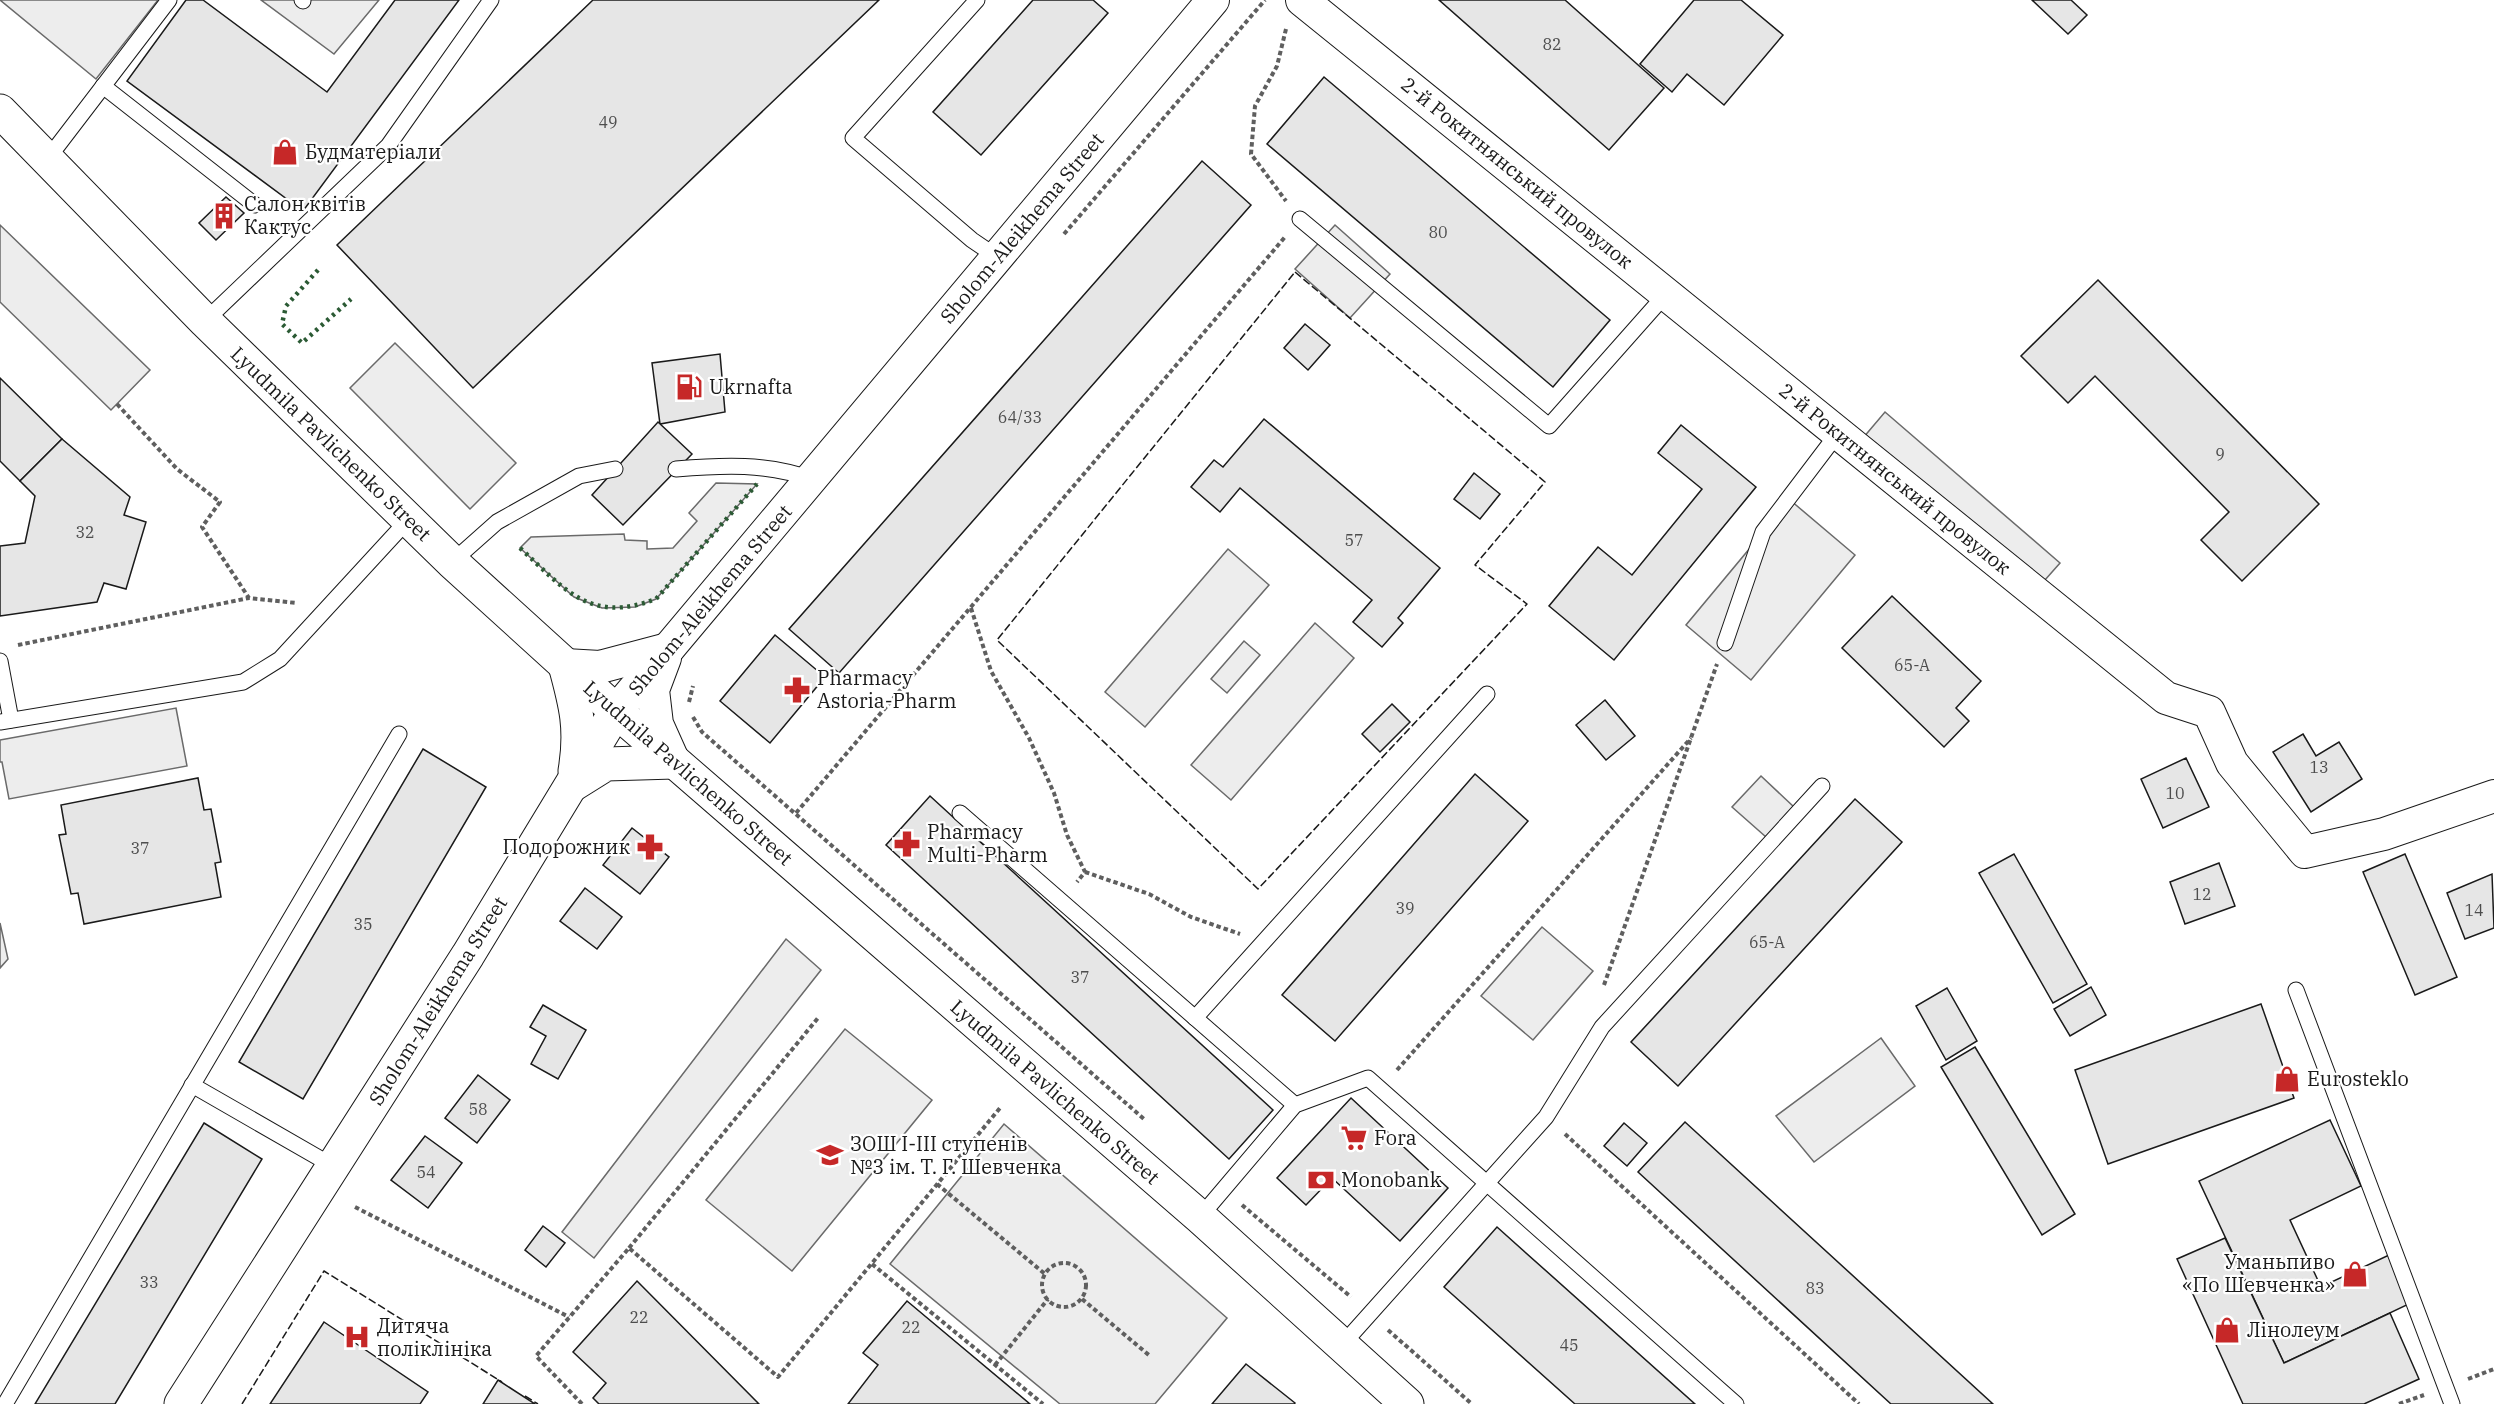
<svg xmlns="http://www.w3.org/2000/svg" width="2494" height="1404" font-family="'IBM Plex Serif',serif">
<rect width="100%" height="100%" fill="#fff"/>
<g fill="#ededed" stroke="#6a6a6a" stroke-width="1.5">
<path d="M 0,0 L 158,0 L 96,79 Z"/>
<path d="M 261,0 L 379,0 L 334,54 Z"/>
<path d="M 0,225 L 150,370 L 111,410 L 0,302 Z"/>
<path d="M 1335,225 L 1390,274 L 1350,318 L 1295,269 Z"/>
<path d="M 395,343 L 516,463 L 470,509 L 350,388 Z"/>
<path d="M 1885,412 L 2060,563 L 2037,589 L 1863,438 Z"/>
<path d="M 716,483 L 757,484 L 656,599 L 635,607 L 602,608 L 574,597 L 520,548 L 531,537 L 624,534 L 625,540 L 647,541 L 647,549 L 673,548 L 697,521 L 689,513 Z"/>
<path d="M 1790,500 L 1855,555 L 1751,680 L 1686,625 Z"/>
<path d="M 1228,549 L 1269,585 L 1145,727 L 1105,692 Z"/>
<path d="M 1315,623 L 1354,658 L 1231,800 L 1191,765 Z"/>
<path d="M 1244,641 L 1260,655 L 1227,693 L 1211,679 Z"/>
<path d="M 176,708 L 187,766 L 9,799 L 2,762 L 0,762 L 0,740 Z"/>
<path d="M 1761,776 L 1794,807 L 1766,837 L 1732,807 Z"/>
<path d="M 0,923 L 8,959 L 0,968 Z"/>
<path d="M 1542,927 L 1593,971 L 1533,1040 L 1481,996 Z"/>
<path d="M 786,939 L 821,970 L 594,1258 L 562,1232 Z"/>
<path d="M 845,1029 L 932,1100 L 792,1271 L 706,1200 Z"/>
<path d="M 1881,1038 L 1915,1086 L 1814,1162 L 1776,1116 Z"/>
<path d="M 1004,1124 L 1227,1318 L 1155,1404 L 1060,1404 L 890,1264 Z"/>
</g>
<g fill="#e6e6e6" stroke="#1a1a1a" stroke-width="1.5">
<path d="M 186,0 L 203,0 L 327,92 L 395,0 L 459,0 L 303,211 L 127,81 Z"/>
<path d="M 593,0 L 879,0 L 473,388 L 337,245 Z"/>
<path d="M 1033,0 L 1093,0 L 1108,13 L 981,155 L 933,112 Z"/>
<path d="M 1439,0 L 1565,0 L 1664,88 L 1609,150 Z"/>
<path d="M 1694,0 L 1741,0 L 1783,35 L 1724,105 L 1687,74 L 1672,92 L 1640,64 Z"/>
<path d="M 2032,0 L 2071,0 L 2087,15 L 2068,34 Z"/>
<path d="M 1324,77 L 1610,320 L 1553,387 L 1267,144 Z"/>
<path d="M 1202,161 L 1251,205 L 839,673 L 789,629 Z"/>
<path d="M 226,197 L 244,213 L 216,240 L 199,223 Z"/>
<path d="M 2098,280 L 2319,504 L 2242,581 L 2201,540 L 2229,512 L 2095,376 L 2068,403 L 2021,356 Z"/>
<path d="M 1305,324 L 1330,345 L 1308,370 L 1284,348 Z"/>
<path d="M 720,354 L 725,412 L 660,424 L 652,363 Z"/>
<path d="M 0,378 L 62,439 L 20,481 L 0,461 Z"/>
<path d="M 1264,419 L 1440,568 L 1398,618 L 1403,623 L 1382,647 L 1353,622 L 1372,600 L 1240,488 L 1220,512 L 1191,487 L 1214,460 L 1223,467 Z"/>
<path d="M 658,422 L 692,454 L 623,525 L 592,495 Z"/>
<path d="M 1681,425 L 1756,487 L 1614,660 L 1549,606 L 1598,547 L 1632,575 L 1702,489 L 1658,453 Z"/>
<path d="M 62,439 L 130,497 L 124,515 L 146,522 L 126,589 L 104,583 L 97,602 L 0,616 L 0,546 L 25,543 L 35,496 L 20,481 Z"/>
<path d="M 1474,473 L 1500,494 L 1480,519 L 1454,499 Z"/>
<path d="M 1892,596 L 1981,681 L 1956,708 L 1969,721 L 1944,747 L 1842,648 Z"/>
<path d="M 775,635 L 825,677 L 770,743 L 720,701 Z"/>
<path d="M 1605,700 L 1635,736 L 1606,760 L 1576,725 Z"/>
<path d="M 1392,704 L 1410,722 L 1380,752 L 1362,734 Z"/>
<path d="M 2303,734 L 2316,756 L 2339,742 L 2362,779 L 2311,812 L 2273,752 Z"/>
<path d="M 423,749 L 486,787 L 303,1099 L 239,1062 Z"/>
<path d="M 2186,758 L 2209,807 L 2163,828 L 2141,779 Z"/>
<path d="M 1475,774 L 1528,821 L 1335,1041 L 1282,995 Z"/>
<path d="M 198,778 L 204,810 L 211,809 L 221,862 L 215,863 L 221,897 L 84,924 L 78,893 L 71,894 L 59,835 L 66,834 L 61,805 Z"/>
<path d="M 930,796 L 1273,1110 L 1229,1159 L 886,845 Z"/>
<path d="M 1855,799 L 1902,842 L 1678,1086 L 1631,1042 Z"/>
<path d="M 632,828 L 669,857 L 640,894 L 603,865 Z"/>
<path d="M 2014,854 L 2087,984 L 2053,1003 L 1979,873 Z"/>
<path d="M 2405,854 L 2457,977 L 2415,995 L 2363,872 Z"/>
<path d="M 2219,863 L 2235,906 L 2185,924 L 2170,882 Z"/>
<path d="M 2492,874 L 2494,928 L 2465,939 L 2447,893 Z"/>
<path d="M 585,888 L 622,917 L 597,949 L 560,921 Z"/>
<path d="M 2091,987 L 2106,1015 L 2070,1036 L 2054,1009 Z"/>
<path d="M 1947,988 L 1977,1041 L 1946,1060 L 1916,1006 Z"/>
<path d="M 2261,1004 L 2294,1098 L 2108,1164 L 2075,1070 Z"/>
<path d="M 543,1005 L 586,1030 L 558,1079 L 531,1064 L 546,1036 L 530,1027 Z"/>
<path d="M 1975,1047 L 2075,1214 L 2042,1235 L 1941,1067 Z"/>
<path d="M 478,1075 L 510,1100 L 477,1143 L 445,1118 Z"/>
<path d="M 1351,1098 L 1448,1188 L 1400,1241 L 1332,1178 L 1306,1205 L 1277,1178 Z"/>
<path d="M 2330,1120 L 2361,1186 L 2290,1220 L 2321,1287 L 2389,1255 L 2411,1303 L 2284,1363 L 2199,1181 Z"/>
<path d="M 1685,1122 L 1993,1404 L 1891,1404 L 1638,1172 Z"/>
<path d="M 204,1123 L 262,1159 L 115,1404 L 35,1404 Z"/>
<path d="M 1624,1123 L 1647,1143 L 1627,1166 L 1604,1146 Z"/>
<path d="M 425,1136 L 462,1163 L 428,1208 L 391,1180 Z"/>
<path d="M 543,1226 L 565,1243 L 546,1267 L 525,1250 Z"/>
<path d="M 1497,1227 L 1695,1404 L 1575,1404 L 1444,1287 Z"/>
<path d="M 2225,1238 L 2284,1363 L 2390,1313 L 2419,1379 L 2364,1404 L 2243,1404 L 2177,1259 Z"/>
<path d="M 637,1281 L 759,1404 L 599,1404 L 593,1398 L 606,1383 L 573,1352 Z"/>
<path d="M 907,1301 L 1030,1404 L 848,1404 L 878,1365 L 863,1353 Z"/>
<path d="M 324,1322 L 428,1392 L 420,1404 L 270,1404 Z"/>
<path d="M 1246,1364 L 1295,1403 L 1294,1404 L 1212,1404 Z"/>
<path d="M 498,1380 L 535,1404 L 483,1404 Z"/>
</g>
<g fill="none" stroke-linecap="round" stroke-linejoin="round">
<g stroke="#1a1a1a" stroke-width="17">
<g id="service">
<path d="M 302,0 L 303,1"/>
<path d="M 977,0 L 853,138 L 972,240 L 997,257"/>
<path d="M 103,86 L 255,205"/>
<path d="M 49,157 L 169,0"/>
<path d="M 1300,219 L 1549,426 L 1666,294"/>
<path d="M 205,321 L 388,146 L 491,0"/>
<path d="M 676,469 C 723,465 767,463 811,479"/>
<path d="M 452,562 L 497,522 L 579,476 L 615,469"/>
<path d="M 1725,643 L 1763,532 L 1838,433"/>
<path d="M 0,661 L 11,720"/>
<path d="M 0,722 L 243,682 L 280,659 L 408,520"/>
<path d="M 960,813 L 1295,1105"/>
<path d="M 2296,990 L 2452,1404"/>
<path d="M 1195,1018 L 1487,694"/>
<path d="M 192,1085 L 333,1166"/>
<path d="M 1200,1217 L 1295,1105 L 1368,1078 L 1736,1404"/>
<path d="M 1342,1345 L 1546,1117 L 1602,1027 L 1822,786"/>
<path d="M 5,1404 L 399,734"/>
</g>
</g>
<g stroke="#1a1a1a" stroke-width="34">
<g id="minor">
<path d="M 1302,0 L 2166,698 L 2209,712 L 2232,763 L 2305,852 L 2384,834 L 2494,796"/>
<path d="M 665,658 L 653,690 L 657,724 L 674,762"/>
<path d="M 565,665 L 600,667 L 668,649"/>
<path d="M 616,711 L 1213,0"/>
</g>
</g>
<g stroke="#1a1a1a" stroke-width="35">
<g id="tertiary">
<path d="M 565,665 C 576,705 582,729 575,771"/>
<path d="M 574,784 L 606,764 L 674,762"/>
<path d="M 181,1404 L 468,955 L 616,711"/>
</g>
</g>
<g stroke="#1a1a1a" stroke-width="35">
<path id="secondary" d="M 0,111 L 205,321 L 452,562 L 616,711 L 1200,1217 L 1407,1404"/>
</g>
<g stroke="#5f5f5f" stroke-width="4" stroke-dasharray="4.5 3" stroke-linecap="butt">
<path d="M 1286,29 L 1277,66 L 1255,106 L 1251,154 L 1286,201"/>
<path d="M 1064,234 L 1265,0"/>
<path d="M 117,404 L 177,469 L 220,502 L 202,527 L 249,598 L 296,603"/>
<path d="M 971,608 L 991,671 L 1029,738 L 1054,793 L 1067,835 L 1085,872 L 1077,882"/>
<path d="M 18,645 L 249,598"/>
<path d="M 689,702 L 693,686"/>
<path d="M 693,717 L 702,732 L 1144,1119"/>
<path d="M 796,813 L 1285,237"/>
<path d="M 1085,872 L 1149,894 L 1191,917 L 1240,934"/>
<path d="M 1604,985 L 1717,664"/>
<path d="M 1397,1070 L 1691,738"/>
<path d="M 1565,1134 L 1859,1404"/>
<path d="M 937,1184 L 1045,1274"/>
<path d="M 1242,1205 L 1351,1297"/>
<path d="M 355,1207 L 569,1317"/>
<path d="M 629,1248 L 818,1018"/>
<circle cx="1064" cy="1285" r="22"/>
<path d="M 872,1264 L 1043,1404"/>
<path d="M 1082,1299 L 1150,1356"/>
<path d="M 1388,1330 L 1472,1404"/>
<path d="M 995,1365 L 1048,1299"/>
<path d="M 2468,1379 L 2494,1369"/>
<path d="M 582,1404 L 536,1356 L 629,1248 L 778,1377 L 1000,1108"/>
<path d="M 2399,1404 L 2424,1395"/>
</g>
<use href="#service" stroke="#fff" stroke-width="15"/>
<use href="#minor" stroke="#fff" stroke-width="32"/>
<use href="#tertiary" stroke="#fff" stroke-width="33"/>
<use href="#secondary" stroke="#fff" stroke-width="33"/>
<g stroke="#2b5a34" stroke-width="4.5" stroke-dasharray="3 4.5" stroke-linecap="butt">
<path d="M 318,270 L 286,306 L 282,324 L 302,343 L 351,299"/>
<path d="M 520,548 C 566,590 589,624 656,599 L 757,484"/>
</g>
<g stroke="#1a1a1a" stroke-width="1.5" stroke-dasharray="8 3" stroke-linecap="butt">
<path d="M 1295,272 L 1545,482 L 1475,565 L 1527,604 L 1258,889 L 997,640 Z"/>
<path d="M 525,1396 L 538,1404"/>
<path d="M 242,1404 L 324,1271 L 502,1382"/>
</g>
</g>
<defs>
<g id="shop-bare" transform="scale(2.07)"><path d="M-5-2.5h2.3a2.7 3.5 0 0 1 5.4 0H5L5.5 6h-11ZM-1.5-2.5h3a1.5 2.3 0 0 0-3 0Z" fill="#c62828" stroke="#fff" stroke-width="2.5" paint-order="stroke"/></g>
<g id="building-bare" transform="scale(2.07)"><path d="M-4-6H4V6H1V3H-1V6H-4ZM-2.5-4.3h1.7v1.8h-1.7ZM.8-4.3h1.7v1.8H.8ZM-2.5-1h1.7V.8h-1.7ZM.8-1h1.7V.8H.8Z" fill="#c62828" stroke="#fff" stroke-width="2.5" paint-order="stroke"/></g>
<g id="fuel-bare" transform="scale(2.07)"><path d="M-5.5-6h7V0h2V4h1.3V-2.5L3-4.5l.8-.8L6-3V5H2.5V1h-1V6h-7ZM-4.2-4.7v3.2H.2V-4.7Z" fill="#c62828" stroke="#fff" stroke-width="2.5" paint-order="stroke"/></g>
<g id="pharmacy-bare" transform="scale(2.07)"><path d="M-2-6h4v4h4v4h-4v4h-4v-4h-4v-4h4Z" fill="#c62828" stroke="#fff" stroke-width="2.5" paint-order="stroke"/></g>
<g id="supermarket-bare" transform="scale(2.07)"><path d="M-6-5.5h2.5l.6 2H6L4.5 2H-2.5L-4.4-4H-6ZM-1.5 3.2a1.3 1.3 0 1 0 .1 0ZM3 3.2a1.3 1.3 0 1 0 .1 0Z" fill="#c62828" stroke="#fff" stroke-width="2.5" paint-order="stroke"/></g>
<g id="school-bare" transform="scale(2.07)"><path d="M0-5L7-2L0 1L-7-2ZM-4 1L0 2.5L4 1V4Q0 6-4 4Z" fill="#c62828" stroke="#fff" stroke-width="2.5" paint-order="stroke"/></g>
<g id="bank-bare" transform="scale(2.07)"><path d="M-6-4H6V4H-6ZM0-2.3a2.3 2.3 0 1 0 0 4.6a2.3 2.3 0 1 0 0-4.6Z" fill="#c62828" stroke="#fff" stroke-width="2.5" paint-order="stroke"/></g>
<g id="hospital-bare" transform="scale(2.07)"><path d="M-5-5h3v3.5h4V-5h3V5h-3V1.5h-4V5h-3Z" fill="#c62828" stroke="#fff" stroke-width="2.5" paint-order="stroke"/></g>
</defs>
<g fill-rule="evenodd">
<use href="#shop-bare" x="285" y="152"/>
<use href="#building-bare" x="224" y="216"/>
<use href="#fuel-bare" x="689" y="387"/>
<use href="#pharmacy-bare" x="797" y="690"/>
<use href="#pharmacy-bare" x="907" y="844"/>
<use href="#pharmacy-bare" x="650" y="847"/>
<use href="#shop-bare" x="2287" y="1079"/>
<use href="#supermarket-bare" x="1354" y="1138"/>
<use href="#school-bare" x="830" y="1155"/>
<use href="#bank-bare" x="1321" y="1180"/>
<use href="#shop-bare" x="2355" y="1274"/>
<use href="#shop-bare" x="2227" y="1330"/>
<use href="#hospital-bare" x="357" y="1337"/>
</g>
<g text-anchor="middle" stroke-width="4.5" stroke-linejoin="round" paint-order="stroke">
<g font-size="16" fill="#4d4d4d">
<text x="1552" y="50">82</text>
<text x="608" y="128">49</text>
<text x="1438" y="238">80</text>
<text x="1020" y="423">64/33</text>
<text x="2220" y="460">9</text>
<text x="85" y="538">32</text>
<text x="1354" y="546">57</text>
<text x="1912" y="671">65-А</text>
<text x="2319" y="773">13</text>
<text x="2175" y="799">10</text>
<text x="140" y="854">37</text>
<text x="2202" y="900">12</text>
<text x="1405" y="914">39</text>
<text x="2474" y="916">14</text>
<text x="363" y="930">35</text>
<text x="1767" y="948">65-А</text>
<text x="1080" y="983">37</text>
<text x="478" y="1115">58</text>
<text x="426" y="1178">54</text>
<text x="149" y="1288">33</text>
<text x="1815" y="1294">83</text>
<text x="639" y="1323">22</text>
<text x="911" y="1333">22</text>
<text x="1569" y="1351">45</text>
</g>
<g font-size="20" fill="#1a1a1a" stroke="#fff" text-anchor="start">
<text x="305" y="159">Будматеріали</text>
<text x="244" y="211">Салон квітів<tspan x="244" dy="23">Кактус</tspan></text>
<text x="709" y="394">Ukrnafta</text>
<text x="817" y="685">Pharmacy<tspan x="817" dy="23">Astoria-Pharm</tspan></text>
<text x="927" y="839">Pharmacy<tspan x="927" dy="23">Multi-Pharm</tspan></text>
<text x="630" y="854" text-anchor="end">Подорожник</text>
<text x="2307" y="1086">Eurosteklo</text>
<text x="1374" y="1145">Fora</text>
<text x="850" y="1151">ЗОШ І-ІІІ ступенів<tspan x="850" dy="23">№3 ім. Т. Г. Шевченка</tspan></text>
<text x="1341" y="1187">Monobank</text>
<text x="2335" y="1269" text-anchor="end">Уманьпиво<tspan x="2335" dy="23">«По Шевченка»</tspan></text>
<text x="377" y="1333">Дитяча<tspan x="377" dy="23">поліклініка</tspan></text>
<text x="2247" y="1337">Лінолеум</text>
</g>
<g font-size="20" fill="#1a1a1a" stroke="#fff">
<text transform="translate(1517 173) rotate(39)" y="7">2-й Рокитнянський провулок</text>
<text transform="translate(1022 228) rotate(-50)" y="7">Sholom-Aleikhema Street</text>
<text transform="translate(331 444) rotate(44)" y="7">Lyudmila Pavlichenko Street</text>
<text transform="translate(1895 479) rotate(39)" y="7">2-й Рокитнянський провулок</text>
<text transform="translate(710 600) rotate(-50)" y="7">Sholom-Aleikhema Street</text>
<text transform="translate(688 773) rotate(41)" y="7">Lyudmila Pavlichenko Street</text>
<text transform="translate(438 1001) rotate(-58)" y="7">Sholom-Aleikhema Street</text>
<text transform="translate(1055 1092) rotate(41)" y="7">Lyudmila Pavlichenko Street</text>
</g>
</g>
</svg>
